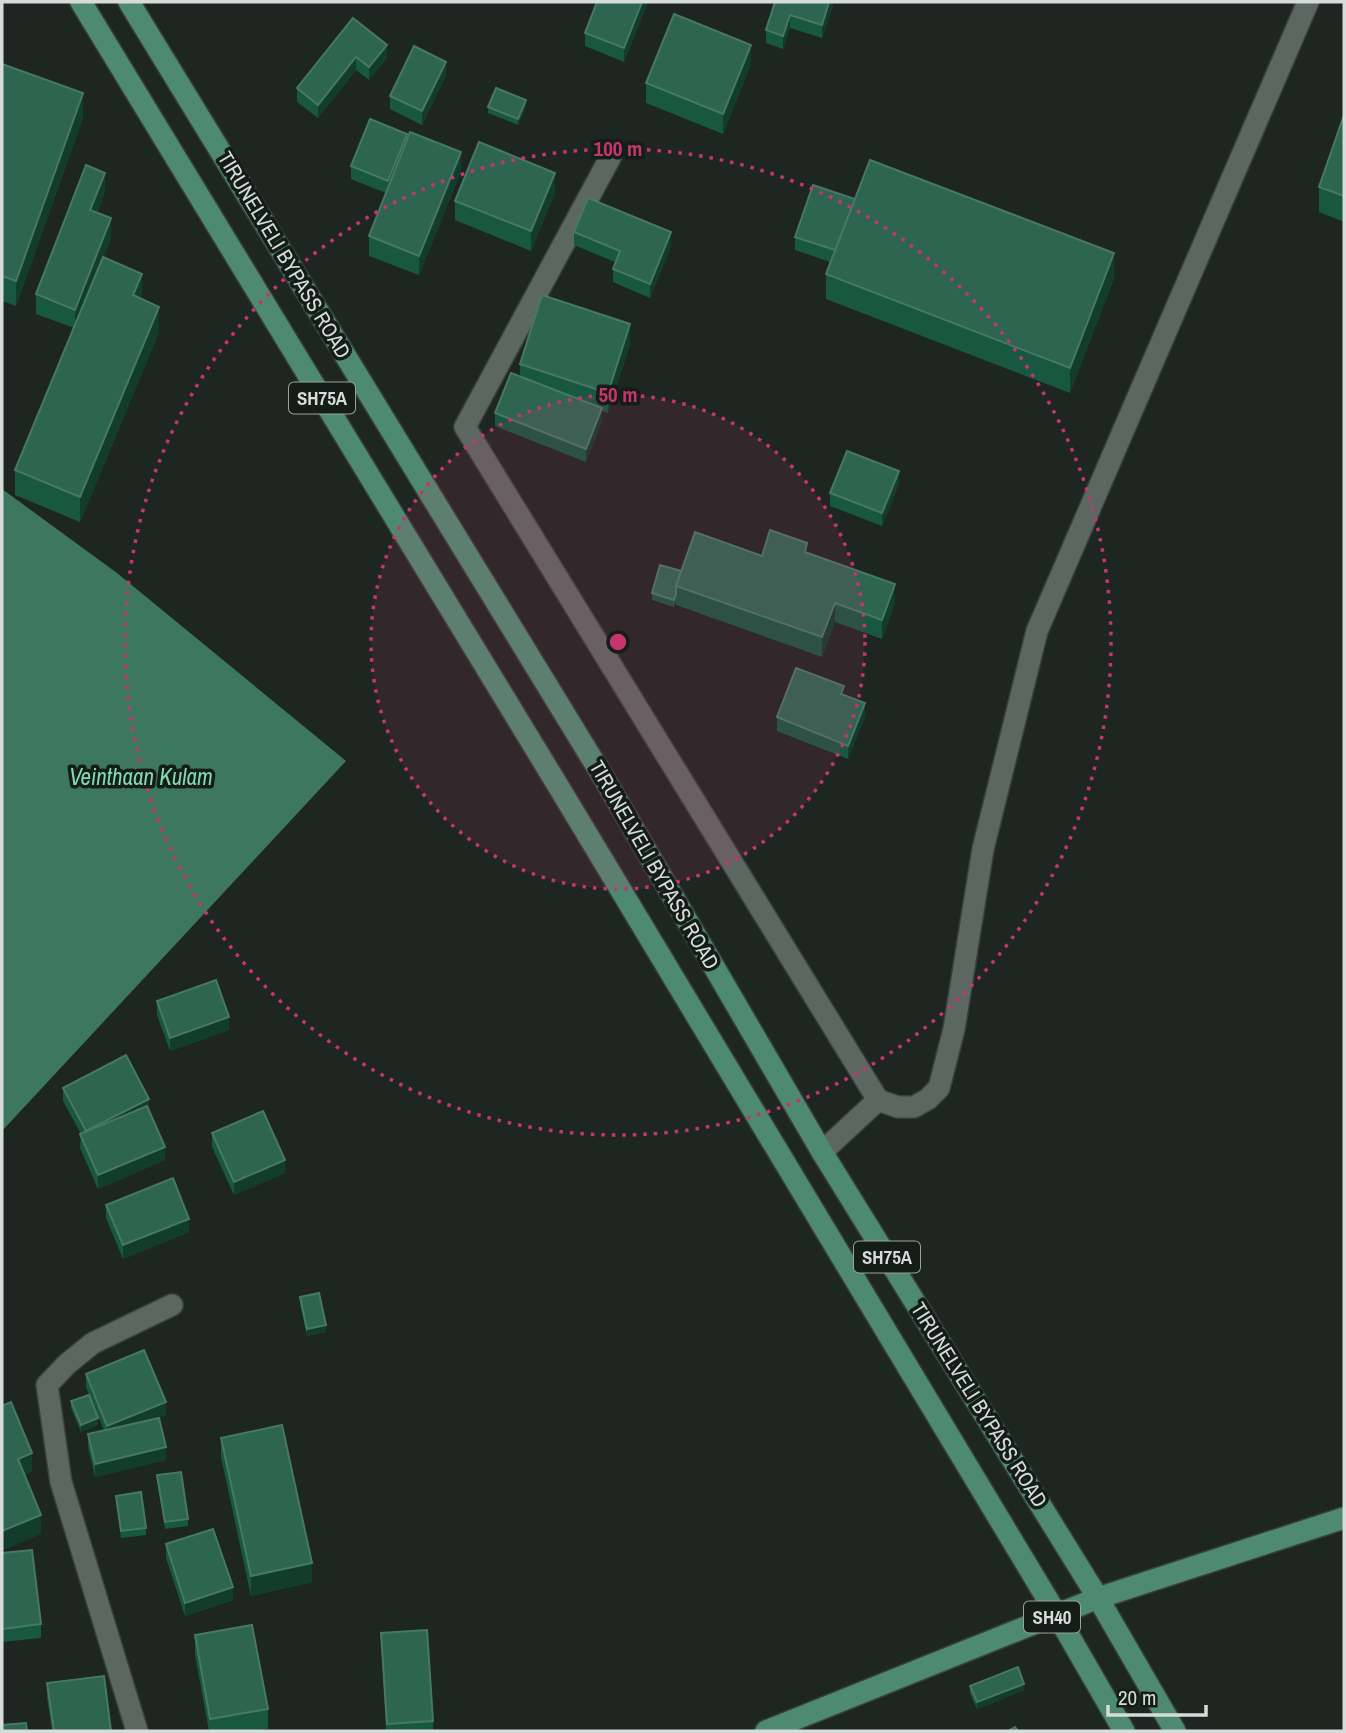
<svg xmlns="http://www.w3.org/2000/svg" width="1346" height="1733" font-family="'Archivo Narrow',sans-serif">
<rect width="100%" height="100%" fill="#1e2622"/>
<path fill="#3c775e" d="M 2,489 L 117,573 L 346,761 L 2,1131 Z"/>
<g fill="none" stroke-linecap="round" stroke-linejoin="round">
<g stroke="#39403d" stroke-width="24">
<g id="minor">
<path d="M 611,156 L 465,427 L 878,1100"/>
<path d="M 822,1152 L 878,1100 L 898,1107 L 914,1107 L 928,1099 L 939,1088 L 954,1029 L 983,849 L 1037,631 L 1308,2"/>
<path d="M 137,1731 L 61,1482 L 47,1385 L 67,1364 L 93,1343 L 172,1305"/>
</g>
</g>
<g stroke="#39403d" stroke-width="24">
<g id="primary">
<path d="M 81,2 L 563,794 L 1057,1615 L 1124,1731"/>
<path d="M 129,2 L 605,780 L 822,1152 L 1098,1598 L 1175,1731"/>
<path d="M 766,1731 L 1098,1598 L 1344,1518"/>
</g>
</g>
<use href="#minor" stroke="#5d6762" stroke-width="21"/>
<use href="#primary" stroke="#4e8a71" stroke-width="21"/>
</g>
<g fill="#185740">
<path d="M 648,2 L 624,62 L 585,46 L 585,33 Z"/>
<path d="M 775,2 L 834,2 L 822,38 L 790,28 L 783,49 L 766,43 L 766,30 Z"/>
<path d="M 353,18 L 387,58 L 369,80 L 356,70 L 318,118 L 297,102 L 297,88 Z"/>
<path d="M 2,64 L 83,118 L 16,306 L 2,301 Z"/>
<path d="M 751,64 L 723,134 L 646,103 L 646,83 Z"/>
<path d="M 446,75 L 422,125 L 390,109 L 390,96 Z"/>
<path d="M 488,107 L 526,107 L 518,125 L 488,113 Z"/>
<path d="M 1344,115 L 1344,222 L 1319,212 L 1319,187 Z"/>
<path d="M 407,139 L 461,171 L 419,275 L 369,256 L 369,236 L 386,193 L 351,179 L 351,166 Z"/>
<path d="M 105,192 L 97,213 L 111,238 L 103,258 L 141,299 L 159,332 L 80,522 L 15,495 L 15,470 L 74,328 L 36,314 L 36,294 Z"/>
<path d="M 555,192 L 531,251 L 455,220 L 455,201 Z"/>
<path d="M 855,199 L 1114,278 L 1070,393 L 826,299 L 826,274 L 830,262 L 795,250 L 795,237 Z"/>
<path d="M 574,232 L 671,246 L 650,298 L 613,282 L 613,269 L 615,262 L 574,245 Z"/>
<path d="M 630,344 L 608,413 L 602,411 L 602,421 L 586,462 L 495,426 L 495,413 L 520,376 L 520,364 Z"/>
<path d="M 899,484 L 882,526 L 830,506 L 830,493 Z"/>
<path d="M 807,553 L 895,603 L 882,639 L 835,622 L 822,657 L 676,605 L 676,601 L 674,607 L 652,600 L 652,593 L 681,571 L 762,556 Z"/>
<path d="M 844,695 L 865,716 L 848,759 L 777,731 L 777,717 Z"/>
<path d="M 157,1001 L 229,1030 L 170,1051 L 157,1015 Z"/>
<path d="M 63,1088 L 149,1109 L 165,1160 L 98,1189 L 80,1148 L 81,1134 L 63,1101 Z"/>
<path d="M 212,1133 L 285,1173 L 234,1195 L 212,1147 Z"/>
<path d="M 106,1205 L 189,1232 L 123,1259 L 106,1218 Z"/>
<path d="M 300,1297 L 326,1332 L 307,1336 L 300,1304 Z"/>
<path d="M 86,1374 L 166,1415 L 159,1418 L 166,1460 L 95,1477 L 88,1447 L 88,1434 L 104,1430 L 89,1395 L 98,1425 L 81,1432 L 71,1408 L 71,1401 L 89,1395 L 86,1387 Z"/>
<path d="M 221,1438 L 312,1582 L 251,1596 L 221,1457 Z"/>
<path d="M 157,1475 L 188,1519 L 188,1526 L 165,1529 L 157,1482 Z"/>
<path d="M 116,1496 L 146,1528 L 146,1535 L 121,1538 Z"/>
<path d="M 166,1544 L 233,1600 L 185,1616 L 166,1558 Z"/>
<path d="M 2,1553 L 41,1624 L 41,1638 L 2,1642 Z"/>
<path d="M 381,1633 L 433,1721 L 433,1731 L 386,1731 Z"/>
<path d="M 195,1635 L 268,1709 L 268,1729 L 253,1731 L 209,1731 L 195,1655 Z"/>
<path d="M 47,1683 L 111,1731 L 52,1731 L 47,1697 Z"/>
<path d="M 970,1686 L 1024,1690 L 977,1709 L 970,1693 Z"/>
</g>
<g fill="#123d2d">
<path d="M 642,2 L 648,2 L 624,62 L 624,48 Z"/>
<path d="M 829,2 L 834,2 L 822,38 L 822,25 Z"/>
<path d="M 790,15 L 790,28 L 783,49 L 783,36 Z"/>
<path d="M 387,45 L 387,58 L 369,80 L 369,67 Z"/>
<path d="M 751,45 L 751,64 L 723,134 L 723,114 Z"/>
<path d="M 356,57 L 356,70 L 318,118 L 318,105 Z"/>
<path d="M 446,62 L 446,75 L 422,125 L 422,111 Z"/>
<path d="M 83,93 L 83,118 L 16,306 L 16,281 Z"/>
<path d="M 526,100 L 526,107 L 518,125 L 518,119 Z"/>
<path d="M 407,134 L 407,148 L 388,194 L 388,181 Z"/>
<path d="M 461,152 L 461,171 L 419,275 L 419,256 Z"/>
<path d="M 105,173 L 105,192 L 90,230 L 90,210 Z"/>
<path d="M 555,173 L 555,192 L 531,251 L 531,231 Z"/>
<path d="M 111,218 L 111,238 L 75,329 L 75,310 Z"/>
<path d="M 671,232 L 671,246 L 650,298 L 650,284 Z"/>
<path d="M 1114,253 L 1114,278 L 1070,393 L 1070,368 Z"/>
<path d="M 142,274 L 142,299 L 133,295 Z"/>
<path d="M 159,307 L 159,332 L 80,522 L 80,497 Z"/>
<path d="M 630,324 L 630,344 L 608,413 L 608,393 Z"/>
<path d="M 602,408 L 602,421 L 586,462 L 586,449 Z"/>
<path d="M 899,471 L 899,484 L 882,526 L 882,513 Z"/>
<path d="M 895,584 L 895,603 L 882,639 L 882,620 Z"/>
<path d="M 835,603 L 835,622 L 822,657 L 822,637 Z"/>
<path d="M 865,703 L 865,716 L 848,759 L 848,746 Z"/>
<path d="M 229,1017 L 229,1030 L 170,1051 L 170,1038 Z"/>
<path d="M 149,1099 L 149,1112 L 86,1144 L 86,1131 Z"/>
<path d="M 165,1147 L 165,1160 L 98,1189 L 98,1175 Z"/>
<path d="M 285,1160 L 285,1173 L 234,1195 L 234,1182 Z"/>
<path d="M 189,1219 L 189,1232 L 123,1259 L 123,1245 Z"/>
<path d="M 326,1325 L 326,1332 L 307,1336 L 307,1329 Z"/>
<path d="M 166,1402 L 166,1415 L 107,1439 L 107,1426 Z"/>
<path d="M 98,1418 L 98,1425 L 81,1432 L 81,1425 Z"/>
<path d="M 166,1447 L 166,1460 L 95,1477 L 95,1464 Z"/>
<path d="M 32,1453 L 32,1472 L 18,1478 L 18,1459 Z"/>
<path d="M 41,1515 L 41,1534 L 2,1551 L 2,1531 Z"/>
<path d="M 312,1563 L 312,1582 L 251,1596 L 251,1576 Z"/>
<path d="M 233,1587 L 233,1600 L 185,1616 L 185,1603 Z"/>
<path d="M 1024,1684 L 1024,1690 L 977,1709 L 977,1702 Z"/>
</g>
<g fill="#2d6551" stroke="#477866" stroke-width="2">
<path d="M 597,2 L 642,2 L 624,48 L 585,33 Z"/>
<path d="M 775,2 L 829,2 L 822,25 L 790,15 L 783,36 L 766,30 Z"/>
<path d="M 674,14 L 751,45 L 723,114 L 646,83 Z"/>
<path d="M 353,18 L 387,45 L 369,67 L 356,57 L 318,105 L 297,88 Z"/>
<path d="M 414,46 L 446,62 L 422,111 L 390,96 Z"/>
<path d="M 2,64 L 83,93 L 16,281 L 2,276 Z"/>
<path d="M 496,88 L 526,100 L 518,119 L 488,107 Z"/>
<path d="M 1344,115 L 1344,196 L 1319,187 Z"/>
<path d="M 370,119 L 407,134 L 388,181 L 351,166 Z"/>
<path d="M 410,132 L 461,152 L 419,256 L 369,236 Z"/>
<path d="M 479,142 L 555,173 L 531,231 L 455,201 Z"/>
<path d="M 870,160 L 1114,253 L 1070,368 L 826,274 Z"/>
<path d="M 86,165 L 105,173 L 90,210 L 111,218 L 75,310 L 36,294 Z"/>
<path d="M 813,185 L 855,199 L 835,250 L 795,237 Z"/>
<path d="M 588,198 L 671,232 L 650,284 L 613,269 L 620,251 L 574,232 Z"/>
<path d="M 103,257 L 142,274 L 133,295 L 159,307 L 80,497 L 15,470 Z"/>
<path d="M 542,295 L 630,324 L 608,393 L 520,364 Z"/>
<path d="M 511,373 L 602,408 L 586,449 L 495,413 Z"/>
<path d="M 847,451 L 899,471 L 882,513 L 830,493 Z"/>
<path d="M 770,530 L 807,543 L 805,552 L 895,584 L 882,620 L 835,603 L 822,637 L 676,586 L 695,532 L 762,556 Z"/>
<path d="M 660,565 L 681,571 L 676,586 L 676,594 L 674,600 L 652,593 Z"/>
<path d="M 796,668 L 844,686 L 841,694 L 865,703 L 848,746 L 777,717 Z"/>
<path d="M 216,980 L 229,1017 L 170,1038 L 157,1001 Z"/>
<path d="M 126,1055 L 149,1099 L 86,1131 L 63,1088 Z"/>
<path d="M 147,1106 L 165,1147 L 98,1175 L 80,1134 Z"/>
<path d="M 263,1111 L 285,1160 L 234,1182 L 212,1133 Z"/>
<path d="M 173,1178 L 189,1219 L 123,1245 L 106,1205 Z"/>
<path d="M 319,1293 L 326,1325 L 307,1329 L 300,1297 Z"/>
<path d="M 144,1350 L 166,1402 L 107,1426 L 86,1374 Z"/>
<path d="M 89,1395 L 98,1418 L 81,1425 L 71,1401 Z"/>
<path d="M 11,1402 L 32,1453 L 18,1459 L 41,1515 L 2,1531 L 2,1406 Z"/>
<path d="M 159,1418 L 166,1447 L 95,1464 L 88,1434 Z"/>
<path d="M 282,1425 L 312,1563 L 251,1576 L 221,1438 Z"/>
<path d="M 181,1472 L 188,1519 L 165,1522 L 157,1475 Z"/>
<path d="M 141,1492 L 146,1528 L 121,1531 L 116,1496 Z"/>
<path d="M 213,1529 L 233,1587 L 185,1603 L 166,1544 Z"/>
<path d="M 32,1550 L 41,1624 L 2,1629 L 2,1553 Z"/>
<path d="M 252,1625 L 268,1709 L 210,1719 L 195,1635 Z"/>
<path d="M 427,1630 L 433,1721 L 387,1724 L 381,1633 Z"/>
<path d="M 1018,1667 L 1024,1684 L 977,1702 L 970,1686 Z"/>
<path d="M 104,1676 L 111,1731 L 54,1731 L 47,1683 Z"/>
<path d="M 26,1723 L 27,1731 L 2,1731 L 2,1725 Z"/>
<path d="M 1015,1727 L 1018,1731 L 1008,1731 Z"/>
</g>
<circle cx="618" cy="642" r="247" fill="#c5356e" fill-opacity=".12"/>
<g fill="none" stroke="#c5356e" stroke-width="3.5" stroke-dasharray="3.5 7">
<circle cx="618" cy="642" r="247"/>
<circle cx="618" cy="642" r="493"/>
</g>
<g text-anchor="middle" stroke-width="7" stroke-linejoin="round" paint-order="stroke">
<g fill="#151d19" stroke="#9ca39f" stroke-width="2">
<rect x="289" y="382.5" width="66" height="31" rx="5"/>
<rect x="854" y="1241.5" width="66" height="31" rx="5"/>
<rect x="1024" y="1601.5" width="56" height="31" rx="5"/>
</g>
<g font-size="19" font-weight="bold" fill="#d6dcd9">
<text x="322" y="405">SH75A</text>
<text x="887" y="1264">SH75A</text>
<text x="1052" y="1624">SH40</text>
</g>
<g font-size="21" fill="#d6dcd9" stroke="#151d19">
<text transform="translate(284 255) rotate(59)" y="7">TIRUNELVELI BYPASS ROAD</text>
<text transform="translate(654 865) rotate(60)" y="7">TIRUNELVELI BYPASS ROAD</text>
<text transform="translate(979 1405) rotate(58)" y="7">TIRUNELVELI BYPASS ROAD</text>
</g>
<g font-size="23" font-style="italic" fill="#81dbb3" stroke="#151d19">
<text x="141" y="785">Veinthaan Kulam</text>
</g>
</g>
<circle cx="618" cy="642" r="10" fill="#c5356e" stroke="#151d19" stroke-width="3.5"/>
<g font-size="21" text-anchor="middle" font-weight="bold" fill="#c5356e" stroke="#151d19" stroke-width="7" stroke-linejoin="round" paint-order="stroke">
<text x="618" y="156">100 m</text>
<text x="618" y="402">50 m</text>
</g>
<rect width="1346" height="1733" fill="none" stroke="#d6dcd9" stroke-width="7"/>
<path d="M1108 1705v10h98v-10" fill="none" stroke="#d6dcd9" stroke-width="3.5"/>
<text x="1118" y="1705" font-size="21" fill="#d6dcd9" stroke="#151d19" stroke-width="5" paint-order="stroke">20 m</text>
</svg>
